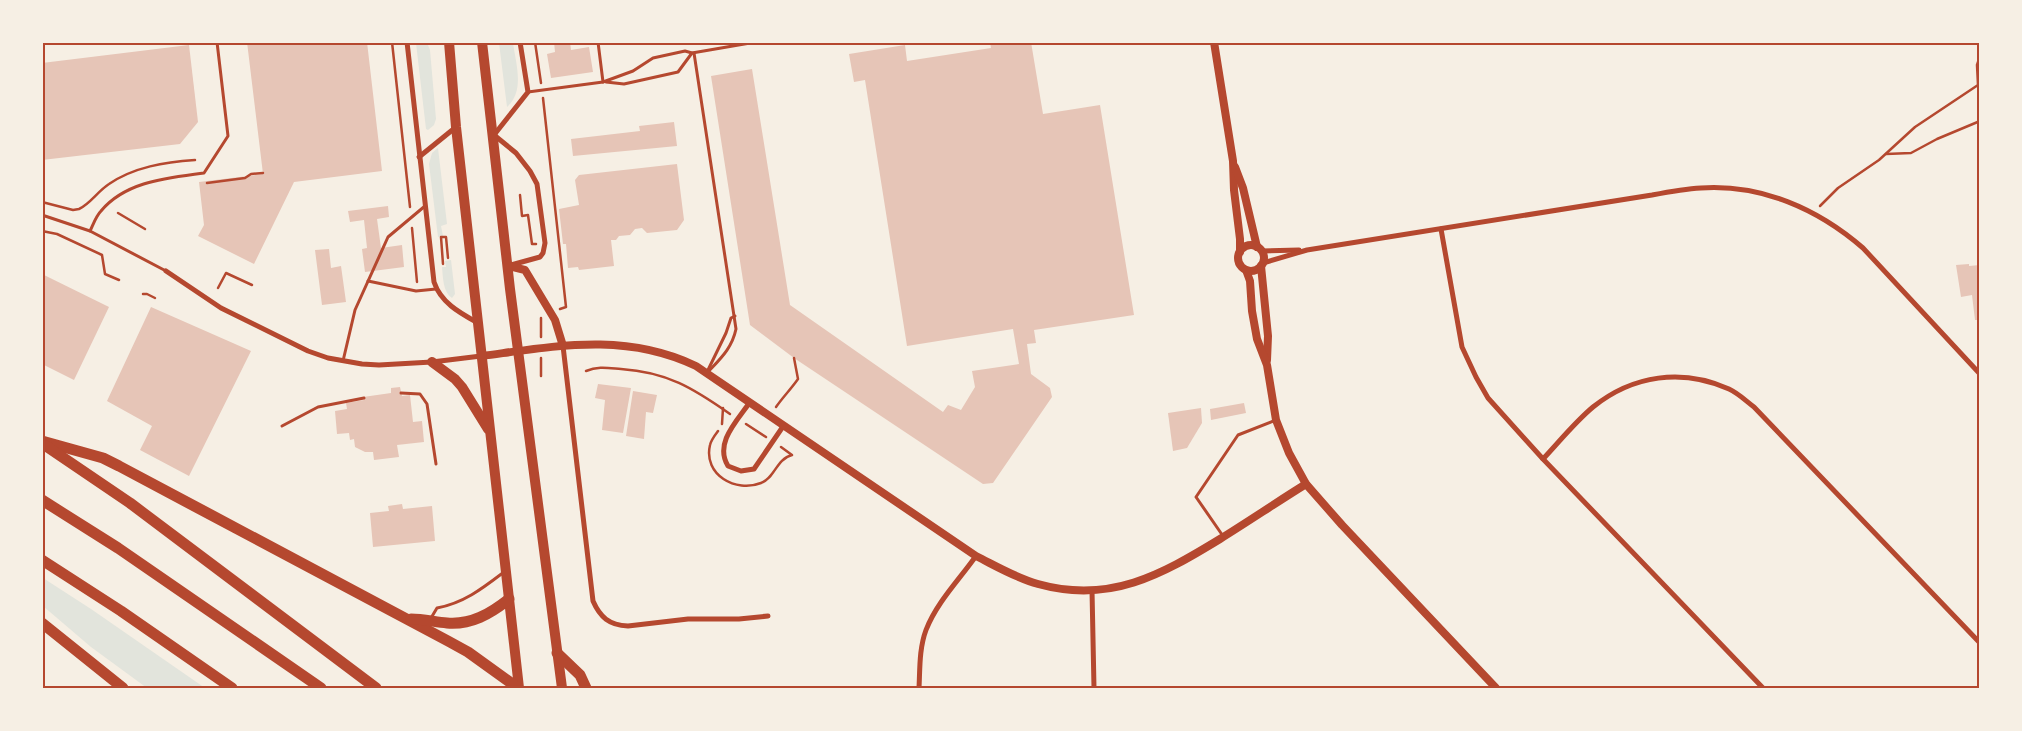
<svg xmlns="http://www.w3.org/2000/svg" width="2022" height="731" font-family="Arial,sans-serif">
<rect width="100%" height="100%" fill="#f6efe4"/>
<g fill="#e2e4dc">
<path d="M 416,43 L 427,43 L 430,50 L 436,119 L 434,125 L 428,130 L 426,129 Z"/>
<path d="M 499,43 L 513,43 C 516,64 525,91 507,107 Z"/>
<path d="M 438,148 L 447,224 L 441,226 L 443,236 L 438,237 L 429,164 L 432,153 Z"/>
<path d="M 451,260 L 455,294 L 452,298 C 443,292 443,278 442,267 L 446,267 L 445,261 Z"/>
<path d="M 43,578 L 91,609 L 205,688 L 147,688 L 91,647 L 43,606 Z"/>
</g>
<g fill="#e6c5b7">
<path d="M 247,42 L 367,42 L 382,171 L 294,182 L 254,264 L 198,236 L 204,225 L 199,182 L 263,174 Z"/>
<path d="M 554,42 L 570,42 L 571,50 L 589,47 L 593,72 L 551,78 L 547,54 L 555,52 Z"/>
<path d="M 990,42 L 1013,42 L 1013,45 L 1031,42 L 1043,114 L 1100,105 L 1134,315 L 1034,330 L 1036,343 L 1027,344 L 1031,374 L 1050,388 L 1052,397 L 993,483 L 983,484 L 794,358 L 750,325 L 711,76 L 752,69 L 790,305 L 943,412 L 948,405 L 961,410 L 975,387 L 972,371 L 1019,364 L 1013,329 L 907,346 L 865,80 L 854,82 L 849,54 L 905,45 L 907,61 L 991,48 Z"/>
<path d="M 189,45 L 198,122 L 180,144 L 42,160 L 42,63 Z"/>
<path d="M 674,122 L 677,146 L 573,156 L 571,139 L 640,131 L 639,126 Z"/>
<path d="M 677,164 L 684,220 L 677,230 L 647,233 L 642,228 L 635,229 L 630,235 L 619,236 L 616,240 L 611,240 L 614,266 L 579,270 L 578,267 L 568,268 L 566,244 L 563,244 L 559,209 L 579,205 L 575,180 L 579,175 Z"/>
<path d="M 388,206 L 389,217 L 377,219 L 381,248 L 402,245 L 404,267 L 365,272 L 362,249 L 367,248 L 364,220 L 350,222 L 348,211 Z"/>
<path d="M 329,249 L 331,268 L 341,266 L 346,302 L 322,305 L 315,250 Z"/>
<path d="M 1969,264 L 1969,266 L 1980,265 L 1980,320 L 1975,320 L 1972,295 L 1961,297 L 1956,265 Z"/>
<path d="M 42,274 L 109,307 L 74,380 L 42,364 Z"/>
<path d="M 151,307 L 251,351 L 189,476 L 140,450 L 152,426 L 107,401 Z"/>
<path d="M 598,384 L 631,388 L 623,433 L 602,430 L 605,400 L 595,398 Z"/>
<path d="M 400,387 L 402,396 L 410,395 L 413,422 L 422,421 L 424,442 L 397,445 L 399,457 L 374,460 L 373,452 L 365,452 L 355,447 L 354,439 L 350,440 L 349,433 L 337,434 L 335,411 L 347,409 L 346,403 L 364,400 L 363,397 L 391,393 L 391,388 Z"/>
<path d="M 633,391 L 657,395 L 653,413 L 646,412 L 644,439 L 626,436 Z"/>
<path d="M 1244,403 L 1246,413 L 1211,420 L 1210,409 Z"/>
<path d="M 1201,408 L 1202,423 L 1187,448 L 1173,451 L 1168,413 Z"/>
<path d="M 402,504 L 403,509 L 432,506 L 435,541 L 373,547 L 370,513 L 389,511 L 388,506 Z"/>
</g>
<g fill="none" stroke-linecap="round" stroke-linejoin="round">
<g stroke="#b5482f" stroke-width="2.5">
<path d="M 392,42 L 410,207"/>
<path d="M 535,42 L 541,83"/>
<path d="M 543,98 L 566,307 L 560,309"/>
<path d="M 1886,154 L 1911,153 L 1937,139 L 1980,121"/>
<path d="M 207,183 L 245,178 L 251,174 L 263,173"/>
<path d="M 520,195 L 522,216 L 528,215 L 532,244 L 536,244"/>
<path d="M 42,202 L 73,210 L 79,209 C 90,204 98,191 109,184 C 134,167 165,162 195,160"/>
<path d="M 1820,206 L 1838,188 L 1879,160 L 1915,127 L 1978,85 L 1977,65 L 1980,56"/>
<path d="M 118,213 L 145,229"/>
<path d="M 412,228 L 417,282"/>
<path d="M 42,231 L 57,234 L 102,255 L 105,274 L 119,280"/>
<path d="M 443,264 L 441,237 L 446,237 L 448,258"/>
<path d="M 218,288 L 226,273 L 252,285"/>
<path d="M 143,294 L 147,294 L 155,298"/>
<path d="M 541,337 L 541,318"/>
<path d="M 541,358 L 541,376"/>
<path d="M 586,371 C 598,366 608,368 621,369 C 667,372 693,388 730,414"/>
<path d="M 776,407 C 783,397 791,389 798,379 L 794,358"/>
<path d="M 722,424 L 723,408"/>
<path d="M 746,424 L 766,437"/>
<path d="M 718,431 C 715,435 711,440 710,445 C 703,475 736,493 761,483 C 775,478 776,459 792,455 L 781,447"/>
</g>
<g stroke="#b5482f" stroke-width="3">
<path d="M 598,42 L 603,82"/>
<path d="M 694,53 L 736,329 C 732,348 721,358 708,372"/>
<path d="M 606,82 L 624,84 L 678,72 L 692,53"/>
<path d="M 528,92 L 603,82 L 633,71 L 653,58 L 685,51 L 692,53 L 756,42"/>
<path d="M 42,215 L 90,231 L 166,271"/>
<path d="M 90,231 C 93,225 96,216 101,211 C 126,181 168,178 204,173 L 228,136 L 217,42"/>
<path d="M 368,281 L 416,291 L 436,289"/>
<path d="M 343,361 L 355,310 L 388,237 L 425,206"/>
<path d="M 708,370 L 726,333 L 731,318 L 735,316"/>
<path d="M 401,393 L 420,394 L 427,404 L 436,464"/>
<path d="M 282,426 L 318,407 L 364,398"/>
<path d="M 1223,536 L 1196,497 L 1238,435 L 1276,420"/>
<path d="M 431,618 L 437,608 C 464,603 483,588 504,572"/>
</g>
<g stroke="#b5482f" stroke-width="5">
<path d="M 407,42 L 434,282 C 441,303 460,313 478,323"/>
<path d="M 419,157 L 456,127"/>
<path d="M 1441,229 L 1462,347 L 1476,377 L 1488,398 L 1543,459 L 1763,688"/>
<path d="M 1261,251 L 1299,250"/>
<path d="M 1263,263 L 1307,250 L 1652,195 C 1668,192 1685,189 1701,188 C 1762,184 1818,209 1863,248 L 1980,374"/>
<path d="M 511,265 L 540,257 L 543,253 L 545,243 L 537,184 L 530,171 L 516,153 L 494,135 L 528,92 L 520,42"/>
<path d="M 166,271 L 221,308 L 308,351 L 328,358 L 362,364 L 379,365 L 432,362 L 481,356"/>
<path d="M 563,346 L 593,601 C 600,617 609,625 628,626 L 688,619 L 739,619 L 768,616"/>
<path d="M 750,402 C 737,421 714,443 728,466 L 741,471 L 754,469 L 784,425"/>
<path d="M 1543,459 C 1559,442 1575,422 1593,407 C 1633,375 1682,368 1729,389 C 1738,393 1746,401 1754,407 L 1980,643"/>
<path d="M 1092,590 L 1094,688"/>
<path d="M 919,688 C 920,669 919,649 926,630 C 937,602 959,580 976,556"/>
</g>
<g stroke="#b5482f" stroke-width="8">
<path d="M 1214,42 L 1233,161 L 1234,190 L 1240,239 L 1240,252"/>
<path d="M 1235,167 L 1243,188 L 1257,247"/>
<circle cx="1251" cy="258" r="13"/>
<path d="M 508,266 L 525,270 L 555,320 L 563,346"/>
<path d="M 1261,266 L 1268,336 L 1267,360"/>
<path d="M 1246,270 L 1250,281 L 1252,311 L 1257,339 L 1267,365 L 1276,420 L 1289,453 L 1306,484 L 1342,525 L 1496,688"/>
<path d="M 482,356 C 557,346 625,332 696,366 L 976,556 C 996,566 1016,578 1038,584 C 1110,604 1161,575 1220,539 C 1249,521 1277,502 1306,484"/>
</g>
<g stroke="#b5482f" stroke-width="10">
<path d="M 449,42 L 456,127 L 519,688"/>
<path d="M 482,42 L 510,289 L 562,688"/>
<path d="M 432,362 L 455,379 L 462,387 L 488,429"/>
</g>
<g stroke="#b5482f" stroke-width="11">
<path d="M 42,441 L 103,458 L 119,466 L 448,641 L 468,652 L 518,688"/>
<path d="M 46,446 L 130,503 L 376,688"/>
<path d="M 42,500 L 118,548 L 321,688"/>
<path d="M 42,560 L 121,611 L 232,688"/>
<path d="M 411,619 C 423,619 435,622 447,623 C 471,625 490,614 509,599"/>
<path d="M 42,623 L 123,688"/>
<path d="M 557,653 L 580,675 L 586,688"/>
</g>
</g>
<rect width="2022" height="731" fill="none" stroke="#f6efe4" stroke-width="88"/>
<rect x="44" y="44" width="1934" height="643" fill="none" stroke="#b5482f" stroke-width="2"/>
</svg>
